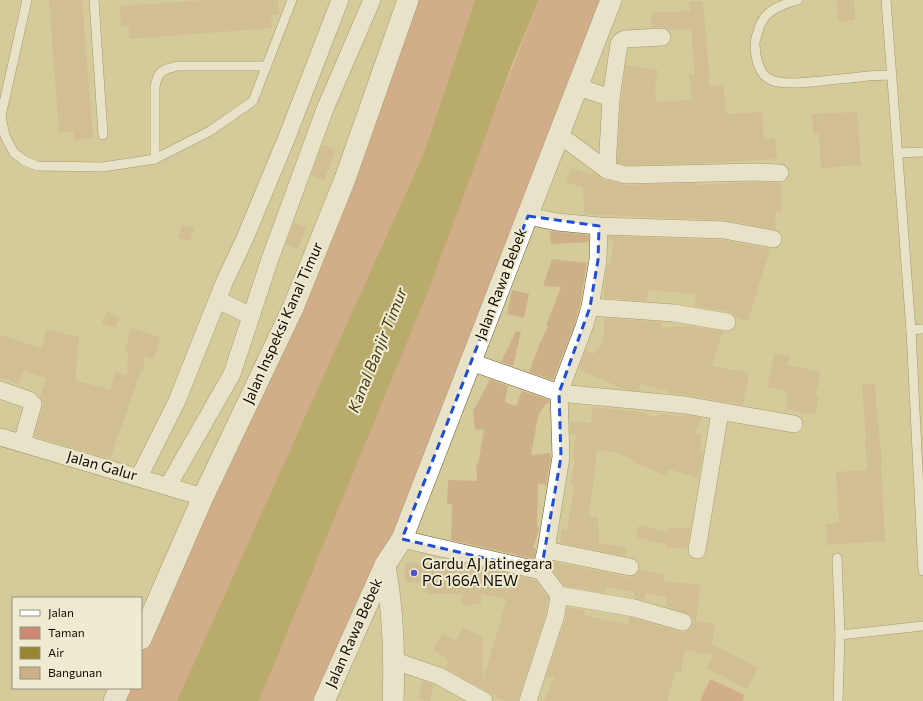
<svg xmlns="http://www.w3.org/2000/svg" width="923" height="701" font-family="Commissioner,sans-serif">
<rect width="100%" height="100%" fill="#d5ca9a"/>
<g fill="#ce8975">
<path d="M 408,0 L 475,0 L 423,155 L 178,701 L 115,701 L 120,688 L 141,688 L 141,641 L 217,467 Z"/>
<path d="M 539,0 L 611,0 L 578,87 L 324,701 L 259,701 Z"/>
<path d="M 710,679 L 745,695 L 742,701 L 700,701 Z"/>
</g>
<path fill="#988633" d="M 475,0 L 539,0 L 513,62 L 429,289 L 259,701 L 177,701 L 423,155 Z"/>
<g fill="#cdb087">
<path d="M 49,0 L 82,0 L 93,138 L 74,140 L 73,132 L 59,133 Z"/>
<path d="M 206,0 L 278,0 L 279,14 L 271,15 L 272,28 L 130,39 L 129,26 L 121,26 L 120,6 Z"/>
<path d="M 837,0 L 854,0 L 855,20 L 838,21 Z"/>
<path d="M 703,1 L 710,86 L 723,85 L 727,114 L 762,112 L 764,139 L 775,138 L 777,159 L 709,163 L 627,165 L 617,162 L 621,99 L 626,65 L 658,70 L 655,87 L 656,102 L 692,100 L 689,75 L 695,74 L 691,29 L 669,30 L 662,27 L 652,28 L 651,13 L 690,11 L 689,2 Z"/>
<path d="M 857,112 L 861,165 L 821,168 L 819,133 L 813,134 L 812,114 Z"/>
<path d="M 322,145 L 335,149 L 325,180 L 311,175 Z"/>
<path d="M 571,168 L 589,174 L 595,173 L 604,180 L 626,185 L 696,183 L 696,185 L 760,182 L 781,183 L 782,211 L 775,212 L 776,230 L 724,220 L 584,214 L 583,188 L 566,182 Z"/>
<path d="M 294,223 L 306,227 L 298,249 L 286,244 Z"/>
<path d="M 182,225 L 194,228 L 190,241 L 178,238 Z"/>
<path d="M 550,231 L 589,235 L 589,242 L 551,244 Z"/>
<path d="M 609,236 L 723,240 L 770,249 L 748,321 L 735,317 L 733,314 L 729,312 L 694,306 L 697,294 L 648,290 L 646,301 L 603,298 L 607,265 L 610,265 L 614,240 L 609,240 Z"/>
<path d="M 552,259 L 587,263 L 580,305 L 575,324 L 553,380 L 529,372 L 540,343 L 548,327 L 546,326 L 561,287 L 543,286 Z"/>
<path d="M 512,290 L 529,294 L 524,318 L 507,314 Z"/>
<path d="M 107,312 L 120,317 L 115,327 L 102,323 Z"/>
<path d="M 604,318 L 662,322 L 661,328 L 689,326 L 723,331 L 712,366 L 749,373 L 743,405 L 687,395 L 667,393 L 668,391 L 641,384 L 639,391 L 621,389 L 621,388 L 579,369 L 586,350 L 594,354 L 597,347 L 600,349 L 604,332 Z"/>
<path d="M 131,328 L 160,337 L 154,359 L 144,356 L 143,373 L 140,373 L 110,459 L 34,436 L 43,407 L 43,402 L 40,397 L 47,378 L 23,371 L 19,384 L 0,378 L 0,335 L 42,348 L 47,329 L 65,334 L 79,336 L 75,380 L 110,390 L 115,372 L 127,375 L 128,352 L 125,351 Z"/>
<path d="M 516,331 L 521,332 L 513,366 L 501,362 Z"/>
<path d="M 775,353 L 790,356 L 788,365 L 821,372 L 815,395 L 819,396 L 815,415 L 786,409 L 788,393 L 785,393 L 786,391 L 767,387 Z"/>
<path d="M 490,379 L 508,386 L 505,402 L 516,406 L 522,391 L 549,400 L 549,404 L 546,403 L 538,416 L 531,455 L 550,453 L 551,457 L 546,485 L 538,483 L 537,527 L 539,528 L 533,548 L 536,549 L 534,559 L 451,540 L 452,504 L 447,504 L 448,480 L 477,481 L 476,465 L 478,465 L 484,429 L 475,430 L 473,411 L 480,399 Z"/>
<path d="M 862,384 L 875,384 L 876,401 L 882,464 L 881,464 L 885,541 L 827,545 L 826,524 L 839,523 L 836,472 L 867,470 L 865,441 L 866,441 Z"/>
<path d="M 593,407 L 641,412 L 657,418 L 659,414 L 684,416 L 685,415 L 701,418 L 695,434 L 702,435 L 700,450 L 703,451 L 698,478 L 668,469 L 666,475 L 632,462 L 633,460 L 615,452 L 597,450 L 589,517 L 598,517 L 599,543 L 627,548 L 625,556 L 560,543 L 562,530 L 567,530 L 575,485 L 570,484 L 575,462 L 573,462 L 576,435 L 570,434 L 570,421 L 591,423 Z"/>
<path d="M 639,525 L 668,532 L 668,527 L 690,529 L 687,549 L 666,547 L 666,544 L 636,537 Z"/>
<path d="M 446,559 L 535,580 L 548,598 L 546,613 L 518,701 L 504,701 L 445,668 L 449,662 L 445,660 L 446,657 L 433,651 L 442,634 L 456,640 L 463,627 L 482,637 L 483,681 L 507,599 L 481,594 L 481,604 L 462,605 L 462,594 L 427,594 L 426,583 L 405,582 L 405,563 L 446,564 Z"/>
<path d="M 553,562 L 628,577 L 634,576 L 637,574 L 639,570 L 664,574 L 663,581 L 700,585 L 696,621 L 715,624 L 712,644 L 758,668 L 747,689 L 707,668 L 714,655 L 684,650 L 681,672 L 675,671 L 668,701 L 544,701 L 555,676 L 546,677 L 566,618 L 567,607 L 585,610 L 584,615 L 628,625 L 629,617 L 681,632 L 685,632 L 690,629 L 693,624 L 693,619 L 690,615 L 666,607 L 667,597 L 645,593 L 644,600 L 633,598 L 634,592 L 605,587 L 605,593 L 565,586 L 552,569 Z"/>
<path d="M 422,681 L 434,685 L 430,701 L 418,699 Z"/>
</g>
<g fill="none" stroke-linecap="round" stroke-linejoin="round">
<g stroke="#675d31" stroke-width="10">
<g id="service">
<path d="M 27,0 L 1,116 L 5,136 L 14,153 L 25,161 L 37,166 L 103,167 L 155,159 L 210,131 L 253,101 L 292,0"/>
<path d="M 94,0 L 103,135"/>
<path d="M 798,0 C 780,5 762,11 758,32 C 757,35 755,40 755,44 C 755,55 758,73 769,79 C 785,88 832,79 851,78 C 864,76 877,75 891,75"/>
<path d="M 886,0 L 911,330 L 923,571"/>
<path d="M 898,153 L 923,152"/>
<path d="M 155,159 L 155,86 C 159,70 162,70 177,66 L 267,66"/>
<path d="M 911,330 L 923,329"/>
<path d="M 837,558 L 840,635"/>
<path d="M 838,701 L 840,635 L 923,626"/>
</g>
</g>
<g stroke="#675d31" stroke-width="18">
<g id="minor">
<path d="M 578,87 L 611,98"/>
<path d="M 559,136 L 569,142 L 607,170 L 626,175 L 756,172 L 780,173"/>
<path d="M 607,170 L 611,98 L 619,44 L 621,41 L 625,39 L 662,37"/>
<path d="M 528,216 L 557,222 L 599,226 L 724,230 L 773,239"/>
<path d="M 218,300 L 251,316"/>
<path d="M 590,307 L 674,313 L 727,322"/>
<path d="M 471,362 L 559,393 L 685,405 L 794,424"/>
<path d="M 0,390 L 29,400 L 33,404 L 22,443"/>
<path d="M 0,437 L 203,497"/>
<path d="M 139,477 L 177,401 L 224,283 L 245,238 L 287,137 L 340,0"/>
<path d="M 168,486 L 232,374 L 270,259 L 325,109 L 372,0"/>
<path d="M 402,539 L 541,571 L 559,595 L 556,615 L 528,701"/>
<path d="M 546,550 L 630,567"/>
<path d="M 697,550 L 720,412"/>
<path d="M 541,571 L 546,550 L 561,457 L 559,393 L 584,327 L 590,307 L 598,260 L 599,226"/>
<path d="M 559,595 L 634,608 L 683,622"/>
<path d="M 395,661 L 439,676 L 484,701"/>
</g>
</g>
<g stroke="#675d31" stroke-width="22">
<g id="tertiary">
<path d="M 385,565 C 393,610 395,656 393,701"/>
<path d="M 141,639 L 203,497 L 293,308 L 345,179 L 408,0"/>
<path d="M 114,701 L 120,688"/>
<path d="M 324,701 L 385,565 L 402,539 L 611,0"/>
</g>
</g>
<use href="#service" stroke="#fff" stroke-width="9"/>
<use href="#minor" stroke="#fff" stroke-width="17"/>
<use href="#tertiary" stroke="#fff" stroke-width="21"/>
</g>
<path d="M0 0H923V701H0ZM 528,216 L 599,226 L 598,260 L 590,307 L 559,393 L 561,457 L 541,571 L 402,539 Z" fill="#d5ca9a" fill-opacity=".55" fill-rule="evenodd"/>
<path fill="none" stroke="#1d4ed8" stroke-width="3" stroke-dasharray="8 5" stroke-linejoin="round" d="M 528,216 L 599,226 L 598,260 L 590,307 L 559,393 L 561,457 L 541,571 L 402,539 Z"/>
<circle fill="#4e51c7" stroke="#efead2" stroke-width="1.5" cx="414" cy="573" r="4"/>
<g text-anchor="middle" stroke-width="4" stroke-linejoin="round" paint-order="stroke">
<g font-size="15" fill="#110d00" stroke="#efead2">
<text transform="translate(501 284) rotate(-69)" y="5">Jalan Rawa Bebek</text>
<text transform="translate(283 323) rotate(-66)" y="5">Jalan Inspeksi Kanal Timur</text>
<text transform="translate(102 466) rotate(16)" y="5">Jalan Galur</text>
<text transform="translate(354 633) rotate(-66)" y="5">Jalan Rawa Bebek</text>
</g>
<g font-size="15" fill="#110d00" stroke="#efead2" text-anchor="start">
<text x="422" y="569">Gardu AJ Jatinegara<tspan x="422" dy="17">PG 166A NEW</tspan></text>
</g>
<g font-size="16" font-style="italic" fill="#443a0b" stroke="#efead2">
<text transform="translate(377 350) rotate(-68)" y="6">Kanal Banjir Timur</text>
</g>
</g>
<rect x="12" y="597" width="130" height="92" fill="#efead2" stroke="#96927e"/>
<rect x="20" y="610" width="20" height="6" fill="#ffffff" stroke="#96927e"/>
<text x="48" y="617" font-size="12" fill="#110d00">Jalan</text>
<rect x="20" y="627" width="20" height="12" fill="#ce8975" stroke="#96927e"/>
<text x="48" y="637" font-size="12" fill="#110d00">Taman</text>
<rect x="20" y="647" width="20" height="12" fill="#988633" stroke="#96927e"/>
<text x="48" y="657" font-size="12" fill="#110d00">Air</text>
<rect x="20" y="667" width="20" height="12" fill="#cdb087" stroke="#96927e"/>
<text x="48" y="677" font-size="12" fill="#110d00">Bangunan</text>
</svg>
